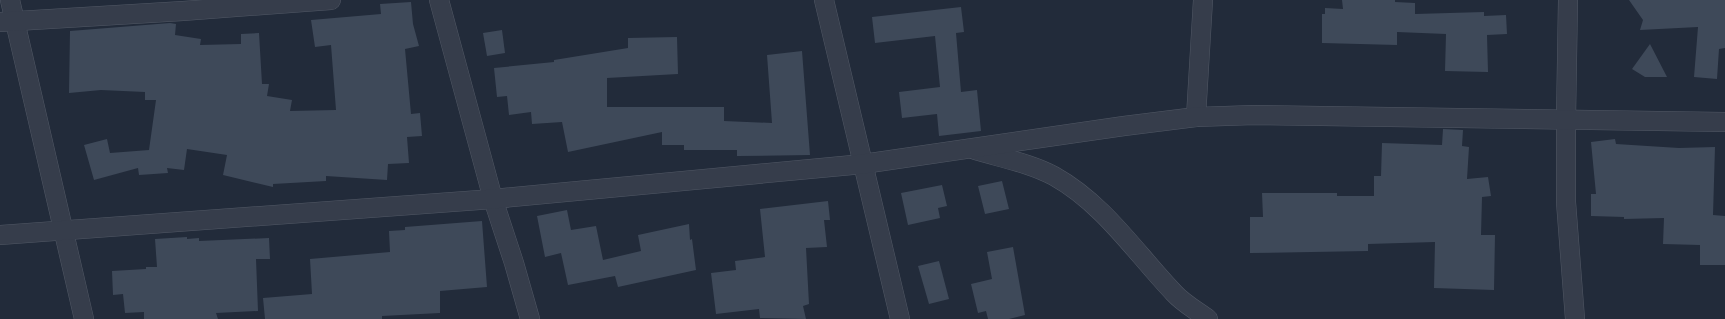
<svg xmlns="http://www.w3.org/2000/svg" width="1725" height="319" font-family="Mulish,sans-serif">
<rect width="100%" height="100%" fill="#222b3a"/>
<g fill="#3e4959">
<path d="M 1342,0 L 1395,0 L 1395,2 L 1415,3 L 1415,14 L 1484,12 L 1484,16 L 1506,15 L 1507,34 L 1487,35 L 1488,72 L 1445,71 L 1446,34 L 1397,32 L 1397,45 L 1322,43 L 1322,14 L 1325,14 L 1325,8 L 1343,9 Z"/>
<path d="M 1629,0 L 1725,0 L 1725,48 L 1719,49 L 1717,79 L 1694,77 L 1698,27 L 1640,30 L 1643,20 Z"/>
<path d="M 411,2 L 413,24 L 419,46 L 405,49 L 411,114 L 420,113 L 422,136 L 407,137 L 409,163 L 388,164 L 387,180 L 326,176 L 326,181 L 273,184 L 273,187 L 223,175 L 227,155 L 187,149 L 184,170 L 167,168 L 168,173 L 139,175 L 138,168 L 94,180 L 84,145 L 107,139 L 110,153 L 149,150 L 156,100 L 145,100 L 145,92 L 101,90 L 69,93 L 70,31 L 170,23 L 176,24 L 175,35 L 201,39 L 200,45 L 241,44 L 241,34 L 259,33 L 262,84 L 269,84 L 267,96 L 292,100 L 290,111 L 336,110 L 331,45 L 315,47 L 311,20 L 381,14 L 380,4 Z"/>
<path d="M 961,7 L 964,32 L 956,33 L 961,92 L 977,90 L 981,131 L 939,136 L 937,114 L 902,118 L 899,92 L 940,87 L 935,36 L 875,43 L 872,17 Z"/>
<path d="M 502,30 L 505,53 L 487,56 L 483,33 Z"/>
<path d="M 677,37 L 678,74 L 607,78 L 607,107 L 724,107 L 724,121 L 772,123 L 767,55 L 802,51 L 810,155 L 737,156 L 737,150 L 684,150 L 684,145 L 662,145 L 662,132 L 568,152 L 562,122 L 532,124 L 531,112 L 509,115 L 507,96 L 497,97 L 494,68 L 554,62 L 554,60 L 628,48 L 628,38 Z"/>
<path d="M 1650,44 L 1667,77 L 1645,77 L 1632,69 Z"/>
<path d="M 1443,129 L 1463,130 L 1462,146 L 1469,147 L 1467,179 L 1488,177 L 1491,196 L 1482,197 L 1481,235 L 1495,235 L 1494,290 L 1434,288 L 1435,242 L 1368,244 L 1368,251 L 1250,253 L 1250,217 L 1263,217 L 1262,193 L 1337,193 L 1337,196 L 1374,196 L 1374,176 L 1381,176 L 1382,143 L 1442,145 Z"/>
<path d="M 1615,139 L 1616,144 L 1679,148 L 1715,147 L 1713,215 L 1725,216 L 1725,265 L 1700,265 L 1700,245 L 1663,244 L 1664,218 L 1624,219 L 1624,217 L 1591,216 L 1591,194 L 1596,194 L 1591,142 Z"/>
<path d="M 1002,181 L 1009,209 L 985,214 L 978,186 Z"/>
<path d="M 942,185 L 947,206 L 938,208 L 940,218 L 908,225 L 901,193 Z"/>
<path d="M 828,201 L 830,220 L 824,220 L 827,247 L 806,248 L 809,304 L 803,306 L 806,319 L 760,318 L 759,309 L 716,314 L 711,273 L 736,270 L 735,261 L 765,257 L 760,209 Z"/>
<path d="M 567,210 L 571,230 L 596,226 L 603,260 L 641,251 L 638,235 L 689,224 L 690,240 L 692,239 L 696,270 L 618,287 L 615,276 L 568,285 L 561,253 L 545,257 L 537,216 Z"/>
<path d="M 482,221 L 487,287 L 440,291 L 440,313 L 382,316 L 382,319 L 265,319 L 263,298 L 312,294 L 310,259 L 390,252 L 389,231 L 405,230 L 405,227 Z"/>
<path d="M 187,237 L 187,239 L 199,238 L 199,241 L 269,238 L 270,259 L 256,259 L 258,311 L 216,313 L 218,319 L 144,319 L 144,312 L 125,313 L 123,294 L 113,295 L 112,271 L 146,269 L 146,267 L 157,267 L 155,239 Z"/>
<path d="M 1013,247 L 1025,315 L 1009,319 L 988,319 L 986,311 L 978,313 L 971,284 L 992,279 L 987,252 Z"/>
<path d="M 939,261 L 949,299 L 929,304 L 918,266 Z"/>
</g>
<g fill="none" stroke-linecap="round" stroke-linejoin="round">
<g stroke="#515865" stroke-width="20">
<g id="minor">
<path d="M 10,0 L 84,319"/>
<path d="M 439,0 L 493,199 L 514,263 L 530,319"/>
<path d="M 824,0 L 900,319"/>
<path d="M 1568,0 L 1566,119 L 1566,202 L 1575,319"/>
<path d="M 0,22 L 183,11 L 331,0"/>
<path d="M 1196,117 L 1203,0"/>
<path d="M 975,150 C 1001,158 1030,163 1054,176 C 1104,204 1135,252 1174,293 C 1183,303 1197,311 1208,319"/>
<path d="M 0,235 L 493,199 L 863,164 L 1124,126 L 1196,117 L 1254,115 L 1725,122"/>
</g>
</g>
<use href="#minor" stroke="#363d4b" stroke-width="19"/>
</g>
</svg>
